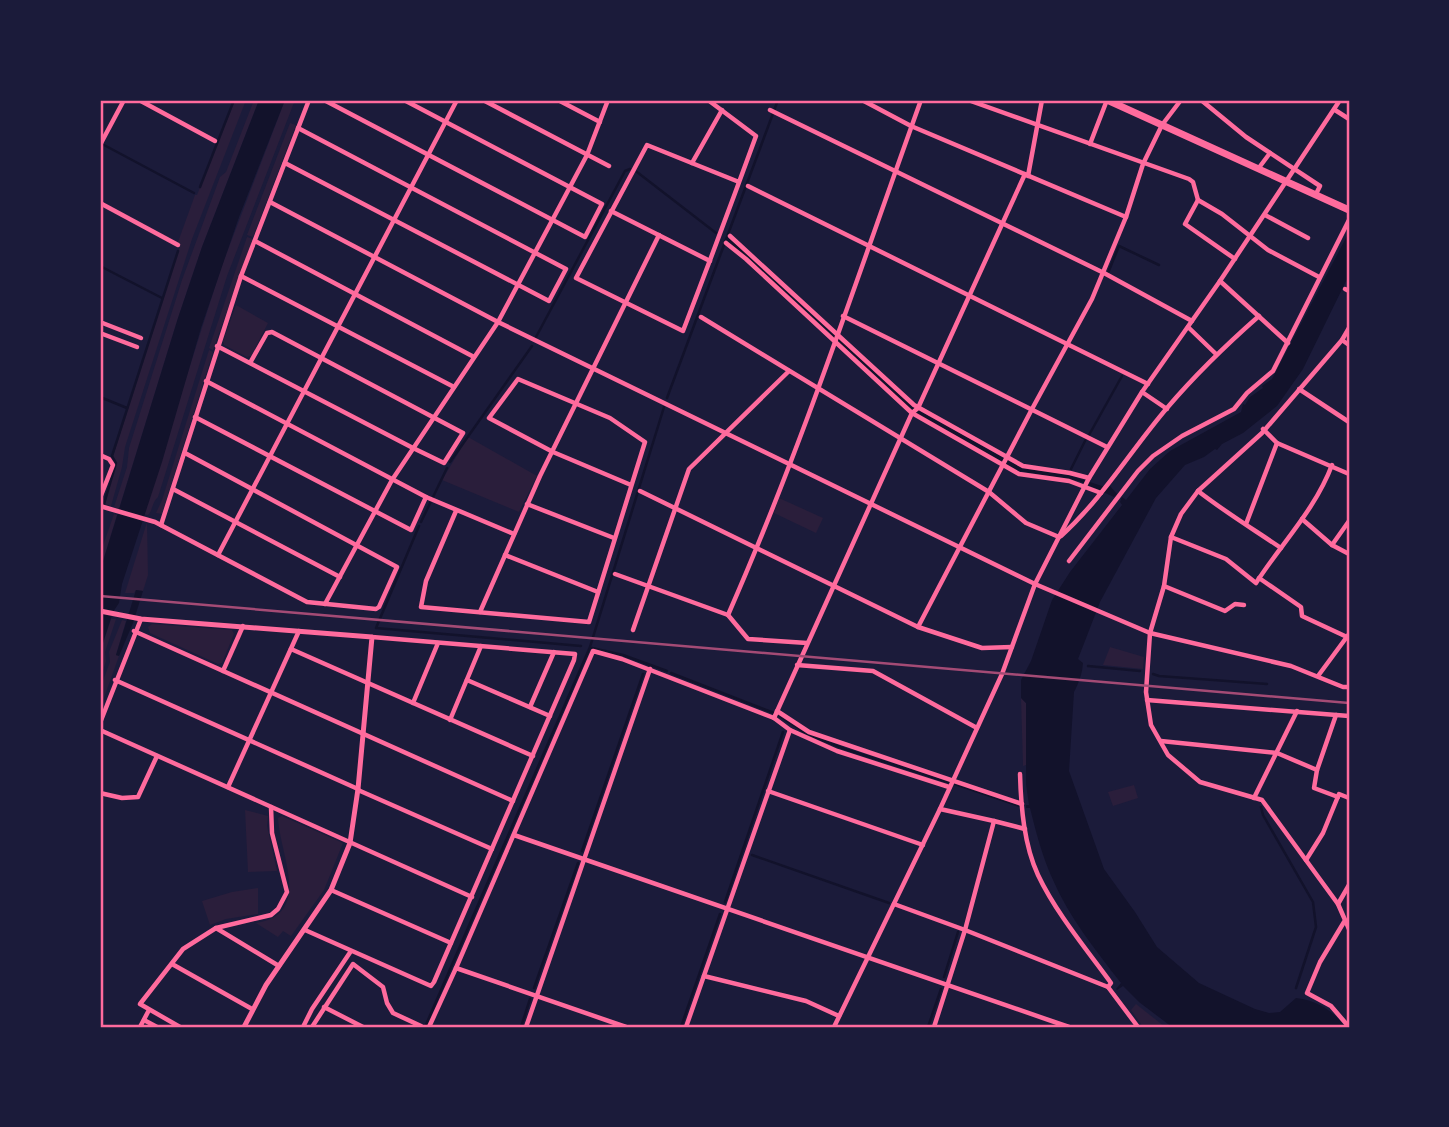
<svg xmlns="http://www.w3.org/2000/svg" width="1449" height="1127" font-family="Manrope,sans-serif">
<rect width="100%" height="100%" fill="#1b1b3a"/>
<g fill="#2a1e3b">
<path d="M 235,100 L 246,100 L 192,239 L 125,447 L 122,467 L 111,506 L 105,504 L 116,463 L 113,456 L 180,246 L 178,242 L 195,195 L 197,195 Z"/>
<path d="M 254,100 L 259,100 L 202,247 L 178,318 L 119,509 L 114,507 L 127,467 L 129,448 L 182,280 L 220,177 L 226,172 Z"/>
<path d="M 285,100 L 295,100 L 227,276 L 158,497 C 152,502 153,510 148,515 L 143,514 L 221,268 Z"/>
<path d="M 290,123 L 296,125 L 253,237 L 247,235 Z"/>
<path d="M 247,237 L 253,239 L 213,350 L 209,348 Z"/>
<path d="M 236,305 L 268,323 L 251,356 L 247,357 L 224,345 L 223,341 Z"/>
<path d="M 209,350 L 213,352 L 162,514 L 156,513 L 162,500 Z"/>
<path d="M 468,437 L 537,476 L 519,512 L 442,480 Z"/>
<path d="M 779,498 L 823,518 L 816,533 L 774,513 Z"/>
<path d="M 114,514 L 117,515 L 100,571 L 100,554 Z"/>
<path d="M 147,522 L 148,575 L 143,591 L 136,590 L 134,593 L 125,593 Z"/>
<path d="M 111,619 L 116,619 L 105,652 L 106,661 L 100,680 L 100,652 Z"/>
<path d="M 122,620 L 126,621 L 116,655 L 119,656 L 100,709 L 100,689 L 110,662 L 109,652 Z"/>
<path d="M 152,624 L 232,630 L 234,634 L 222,663 L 218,664 L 150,633 L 148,627 Z"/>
<path d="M 1110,647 L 1144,657 L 1143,669 L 1103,665 Z"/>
<path d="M 1021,698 L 1026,703 L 1026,765 L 1023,766 Z"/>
<path d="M 1134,785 L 1138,798 L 1113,806 L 1108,792 Z"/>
<path d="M 245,810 L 268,816 L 267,826 L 277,871 L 248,872 Z"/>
<path d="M 282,816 L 343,843 L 324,890 L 291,936 L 283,931 L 278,937 L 256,923 C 313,914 280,856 278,818 Z"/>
<path d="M 258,888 L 258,914 L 226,919 L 210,925 L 202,901 L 232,892 Z"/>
<path d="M 1136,1004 L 1165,1027 L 1143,1027 L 1131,1010 Z"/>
</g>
<g fill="#12122b">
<path d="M 259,100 L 285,100 L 239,217 L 201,328 L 162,462 L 122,584 L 119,603 L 113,612 L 100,652 L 100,571 L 178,318 L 202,247 Z"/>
<path d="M 1349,232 L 1349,275 L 1303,369 L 1277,406 L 1243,433 L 1222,444 L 1217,450 L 1215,449 L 1204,457 L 1185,465 L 1156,498 L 1100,602 L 1078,659 L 1083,663 C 1082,675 1079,682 1074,692 L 1069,771 L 1104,869 L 1135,912 L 1157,947 L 1199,983 L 1255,1009 L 1269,1013 L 1280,1012 L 1296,998 C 1319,1001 1331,1010 1346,1027 L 1172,1027 L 1139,1002 L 1123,986 L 1117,990 L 1116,989 L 1121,983 C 1096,951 1069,917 1053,880 C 1042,856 1036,832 1030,808 L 1026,808 L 1026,805 L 1029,805 L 1026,784 L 1026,703 L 1021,698 L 1021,680 L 1031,661 L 1052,600 L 1070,572 L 1122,505 L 1120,502 L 1122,497 L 1126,500 L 1150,469 L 1170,451 L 1241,412 L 1243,404 L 1245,405 L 1250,397 L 1263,388 L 1262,386 L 1272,379 Z"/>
<path d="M 728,238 L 749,254 L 913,407 L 1022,468 L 1069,475 L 1108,488 L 1110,486 L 1117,494 L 1114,497 L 1079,481 L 1019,471 L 915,413 L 727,241 Z"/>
<path d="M 136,590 L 143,591 L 133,623 L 119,656 L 116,655 Z"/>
</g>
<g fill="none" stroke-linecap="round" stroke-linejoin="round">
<g stroke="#12122b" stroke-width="2.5">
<path d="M 104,145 L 194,193"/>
<path d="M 637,172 L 716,233"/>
<path d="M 200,187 L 234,100"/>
<path d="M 100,266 L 162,298"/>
<path d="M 1108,273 L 1119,246 L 1159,265"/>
<path d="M 536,337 L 625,171 L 630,169"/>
<path d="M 100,397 L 127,408"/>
<path d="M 667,398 L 778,100"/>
<path d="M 1089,435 L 1122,376"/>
<path d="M 450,462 L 532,346"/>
<path d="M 1071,469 L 1086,439"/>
<path d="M 104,504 L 116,463 L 112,456 L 178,251"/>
<path d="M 421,522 L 447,468"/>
<path d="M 419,526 L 376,628 L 581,646"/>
<path d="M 592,648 L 623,655 L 667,671"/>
<path d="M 1088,666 L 1140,671"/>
<path d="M 671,673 L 774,713"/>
<path d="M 1153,674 L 1159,676 L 1267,684"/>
<path d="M 778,715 L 807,734 L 845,749 L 948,782"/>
<path d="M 955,784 L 1020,806"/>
<path d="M 1261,807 L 1263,815 L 1313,902 L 1316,927 L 1296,988"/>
<path d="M 582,851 L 643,674"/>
<path d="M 752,855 L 889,903"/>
<path d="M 725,902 L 783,732"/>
<path d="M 944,977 L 958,932"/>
<path d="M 534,988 L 578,863"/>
<path d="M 425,1027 L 590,647 L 664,407"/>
<path d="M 521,1027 L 530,999"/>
<path d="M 681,1027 L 720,914"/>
<path d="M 928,1027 L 941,989"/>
</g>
<g stroke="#ff6b9d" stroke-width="4.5">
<path d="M 139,100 L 215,141"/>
<path d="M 324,100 L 585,237 L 602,204 L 404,100"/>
<path d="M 483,100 L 609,166"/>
<path d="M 558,100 L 600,122"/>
<path d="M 708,100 L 756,136 C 732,202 708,266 683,331 L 576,278 L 647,145 L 739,182"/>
<path d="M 862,100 L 911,126 L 1126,217"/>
<path d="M 968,100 L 1189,179 L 1193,182 L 1198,200 L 1185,224 L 1235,259"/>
<path d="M 1201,100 L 1246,137 L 1320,186 L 1316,194"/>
<path d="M 770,110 L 1104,273 L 1192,321"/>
<path d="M 1335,110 L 1349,119"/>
<path d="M 1090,144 L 1107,100"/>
<path d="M 100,145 L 124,100"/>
<path d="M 285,163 L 549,301 L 566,269 L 298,128"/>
<path d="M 692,163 L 722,110"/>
<path d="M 1258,169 L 1270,153"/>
<path d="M 1028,176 L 1042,100"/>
<path d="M 748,186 L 1148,384"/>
<path d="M 1198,200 L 1222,214 L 1268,250 L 1319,277"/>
<path d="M 270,202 L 498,322 L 1035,584 L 1150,633 L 1291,666 L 1343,687 L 1349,687"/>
<path d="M 100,203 L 178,245"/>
<path d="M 611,211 L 710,261"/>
<path d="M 1265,215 L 1308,238"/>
<path d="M 730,236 L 914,405 L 1023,466 L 1070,473 L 1089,478"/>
<path d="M 255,241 L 474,357"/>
<path d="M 726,243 L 746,259 L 912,413 L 1019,474 L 1069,481 L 1101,493"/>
<path d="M 241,276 L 454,387"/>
<path d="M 1220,281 L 1288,343"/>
<path d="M 1345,289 L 1349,291"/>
<path d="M 843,316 L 1107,447"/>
<path d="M 701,317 L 989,492 L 1026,523 L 1059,537"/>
<path d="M 100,322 L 141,338"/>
<path d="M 1188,327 L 1216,354"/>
<path d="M 1349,328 L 1342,340 L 1262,433 L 1198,491 L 1181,514 L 1171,537 L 1164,586 L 1150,633 L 1146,692 L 1151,725 L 1168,755 L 1200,782 L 1262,800 L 1338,904 L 1349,929"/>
<path d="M 100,333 L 137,347"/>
<path d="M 1342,340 L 1349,345"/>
<path d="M 217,346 L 413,448 L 444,463 L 463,433 L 272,332 L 267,333 L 250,363"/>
<path d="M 1299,389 L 1349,422"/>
<path d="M 1142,392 L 1167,409"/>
<path d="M 195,417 L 411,530 L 426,497 L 206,381"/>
<path d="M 1263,429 L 1277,443 L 1349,474"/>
<path d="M 100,455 L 109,459 L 113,465 L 100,498"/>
<path d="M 173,489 L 340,577"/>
<path d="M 640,491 L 918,627 L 982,648 L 1012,647"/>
<path d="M 1198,491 C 1225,512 1253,529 1281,548"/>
<path d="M 426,497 L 514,534"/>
<path d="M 527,504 L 614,538"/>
<path d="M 100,506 L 155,522 L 307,602 L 376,609 L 379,607 L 397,567 L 185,453"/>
<path d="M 456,511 L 426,581 L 421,607 L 589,622 L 645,442 L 610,418 L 518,379 L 489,418 L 553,452 L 631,485"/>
<path d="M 1302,519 L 1332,545 L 1349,554"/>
<path d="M 1246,524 L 1277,443"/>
<path d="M 161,525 L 241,276 L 309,100"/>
<path d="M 1061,536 C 1103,498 1131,450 1167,408 C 1196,374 1226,345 1259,316"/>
<path d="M 1171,537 L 1226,559 L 1256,583 C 1281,544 1315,510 1332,465"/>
<path d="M 1332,545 L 1349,521"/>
<path d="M 218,555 L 457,100"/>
<path d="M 505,555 L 598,592"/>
<path d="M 1069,561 L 1138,471 L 1153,456 L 1182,436 L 1234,409 L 1247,393 L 1273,371 L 1349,220"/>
<path d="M 615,574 L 728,615 L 748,639 L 807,643"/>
<path d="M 1259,578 L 1301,607 L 1302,616 L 1347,637"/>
<path d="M 1164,586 L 1225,611 L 1235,604 L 1244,605"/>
<path d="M 325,604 L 392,480 L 498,322 L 587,155 L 608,100"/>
<path d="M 480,612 L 540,476 L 659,235"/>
<path d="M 728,615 C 802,447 859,272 921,100"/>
<path d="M 918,627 L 1032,409 L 1092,299 L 1126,217 L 1143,164 L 1162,125 L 1181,100"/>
<path d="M 633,630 L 689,469 L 789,371"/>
<path d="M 134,631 L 513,801"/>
<path d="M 291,649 L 533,756"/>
<path d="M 797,665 L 873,671 L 977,728"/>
<path d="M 223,671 L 243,626"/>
<path d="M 1318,676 L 1349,634"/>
<path d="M 115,680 L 358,789"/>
<path d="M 467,680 L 550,716"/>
<path d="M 1147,700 L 1349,716"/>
<path d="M 413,703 L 438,643"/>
<path d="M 530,707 L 554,652"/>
<path d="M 777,711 L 809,732 L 1022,804"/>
<path d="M 774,718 L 912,413 L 918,408 L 1025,174"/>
<path d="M 450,720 L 481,646"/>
<path d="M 100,723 L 141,619"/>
<path d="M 100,730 L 472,897"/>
<path d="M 1161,741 L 1277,753 L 1317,770 L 1336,715"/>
<path d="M 1317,770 L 1314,788 L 1338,797"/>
<path d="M 1020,774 C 1021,807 1024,845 1038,875 C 1056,913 1087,950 1111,983 L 1108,987"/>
<path d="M 228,787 L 299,631"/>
<path d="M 358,790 L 492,849"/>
<path d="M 768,791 L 923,845"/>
<path d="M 100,793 L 122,798 L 138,797 L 157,756"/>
<path d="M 1254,798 L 1297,711"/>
<path d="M 994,821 L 1025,829"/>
<path d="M 514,835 L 1069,1027"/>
<path d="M 1306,860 L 1323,833 L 1339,794 L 1349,798"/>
<path d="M 331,890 L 451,943"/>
<path d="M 894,904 L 965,930 L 1108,987 L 1138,1027"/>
<path d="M 1338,904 L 1349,885"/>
<path d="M 1344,922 L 1320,962 L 1307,993 L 1331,1006 L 1349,1027"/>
<path d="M 216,928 L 279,966"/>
<path d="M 305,930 L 431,986 L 434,982 L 574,660 L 575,654 L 372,637"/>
<path d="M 172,964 L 252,1009"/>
<path d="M 456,968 L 626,1027"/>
<path d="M 704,976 L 806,1001 L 839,1016"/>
<path d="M 324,1007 L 363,1027"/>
<path d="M 144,1020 L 157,1027"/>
<path d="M 140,1027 L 149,1010"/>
<path d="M 180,1027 L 140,1004 L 183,949 L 216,928 L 271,915 L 278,909 L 287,892 L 272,833 L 271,807"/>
<path d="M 303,1027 L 312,1009 L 351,951"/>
<path d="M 312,1027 L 353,964 L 383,987 L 387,1003 L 393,1013 L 421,1026"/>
<path d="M 429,1027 L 456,968 L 593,651 L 622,659 L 774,718 L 790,730 L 837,751 L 949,787"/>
<path d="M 526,1027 L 650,669"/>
<path d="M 686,1027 L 790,730"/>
<path d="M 834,1027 L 940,809 L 1002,674 L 1035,584 L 1089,478 L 1142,392 L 1220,281 L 1340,100"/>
<path d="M 934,1027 L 965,930 L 994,821 L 940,809"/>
</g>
<path stroke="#ff6b9d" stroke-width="5" d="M 100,611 L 141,619 L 372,637 L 358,789 L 350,843 L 331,890 L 266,985 L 244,1027"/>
<path stroke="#ff6b9d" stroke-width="7" d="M 1107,100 L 1349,210"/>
<path stroke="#a44b75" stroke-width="2.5" d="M 100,596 L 1349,703"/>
</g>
<rect width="1449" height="1127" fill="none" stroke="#1b1b3a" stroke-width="203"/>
<rect x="102" y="102" width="1246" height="924" fill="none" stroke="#ff6b9d" stroke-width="2.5"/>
</svg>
